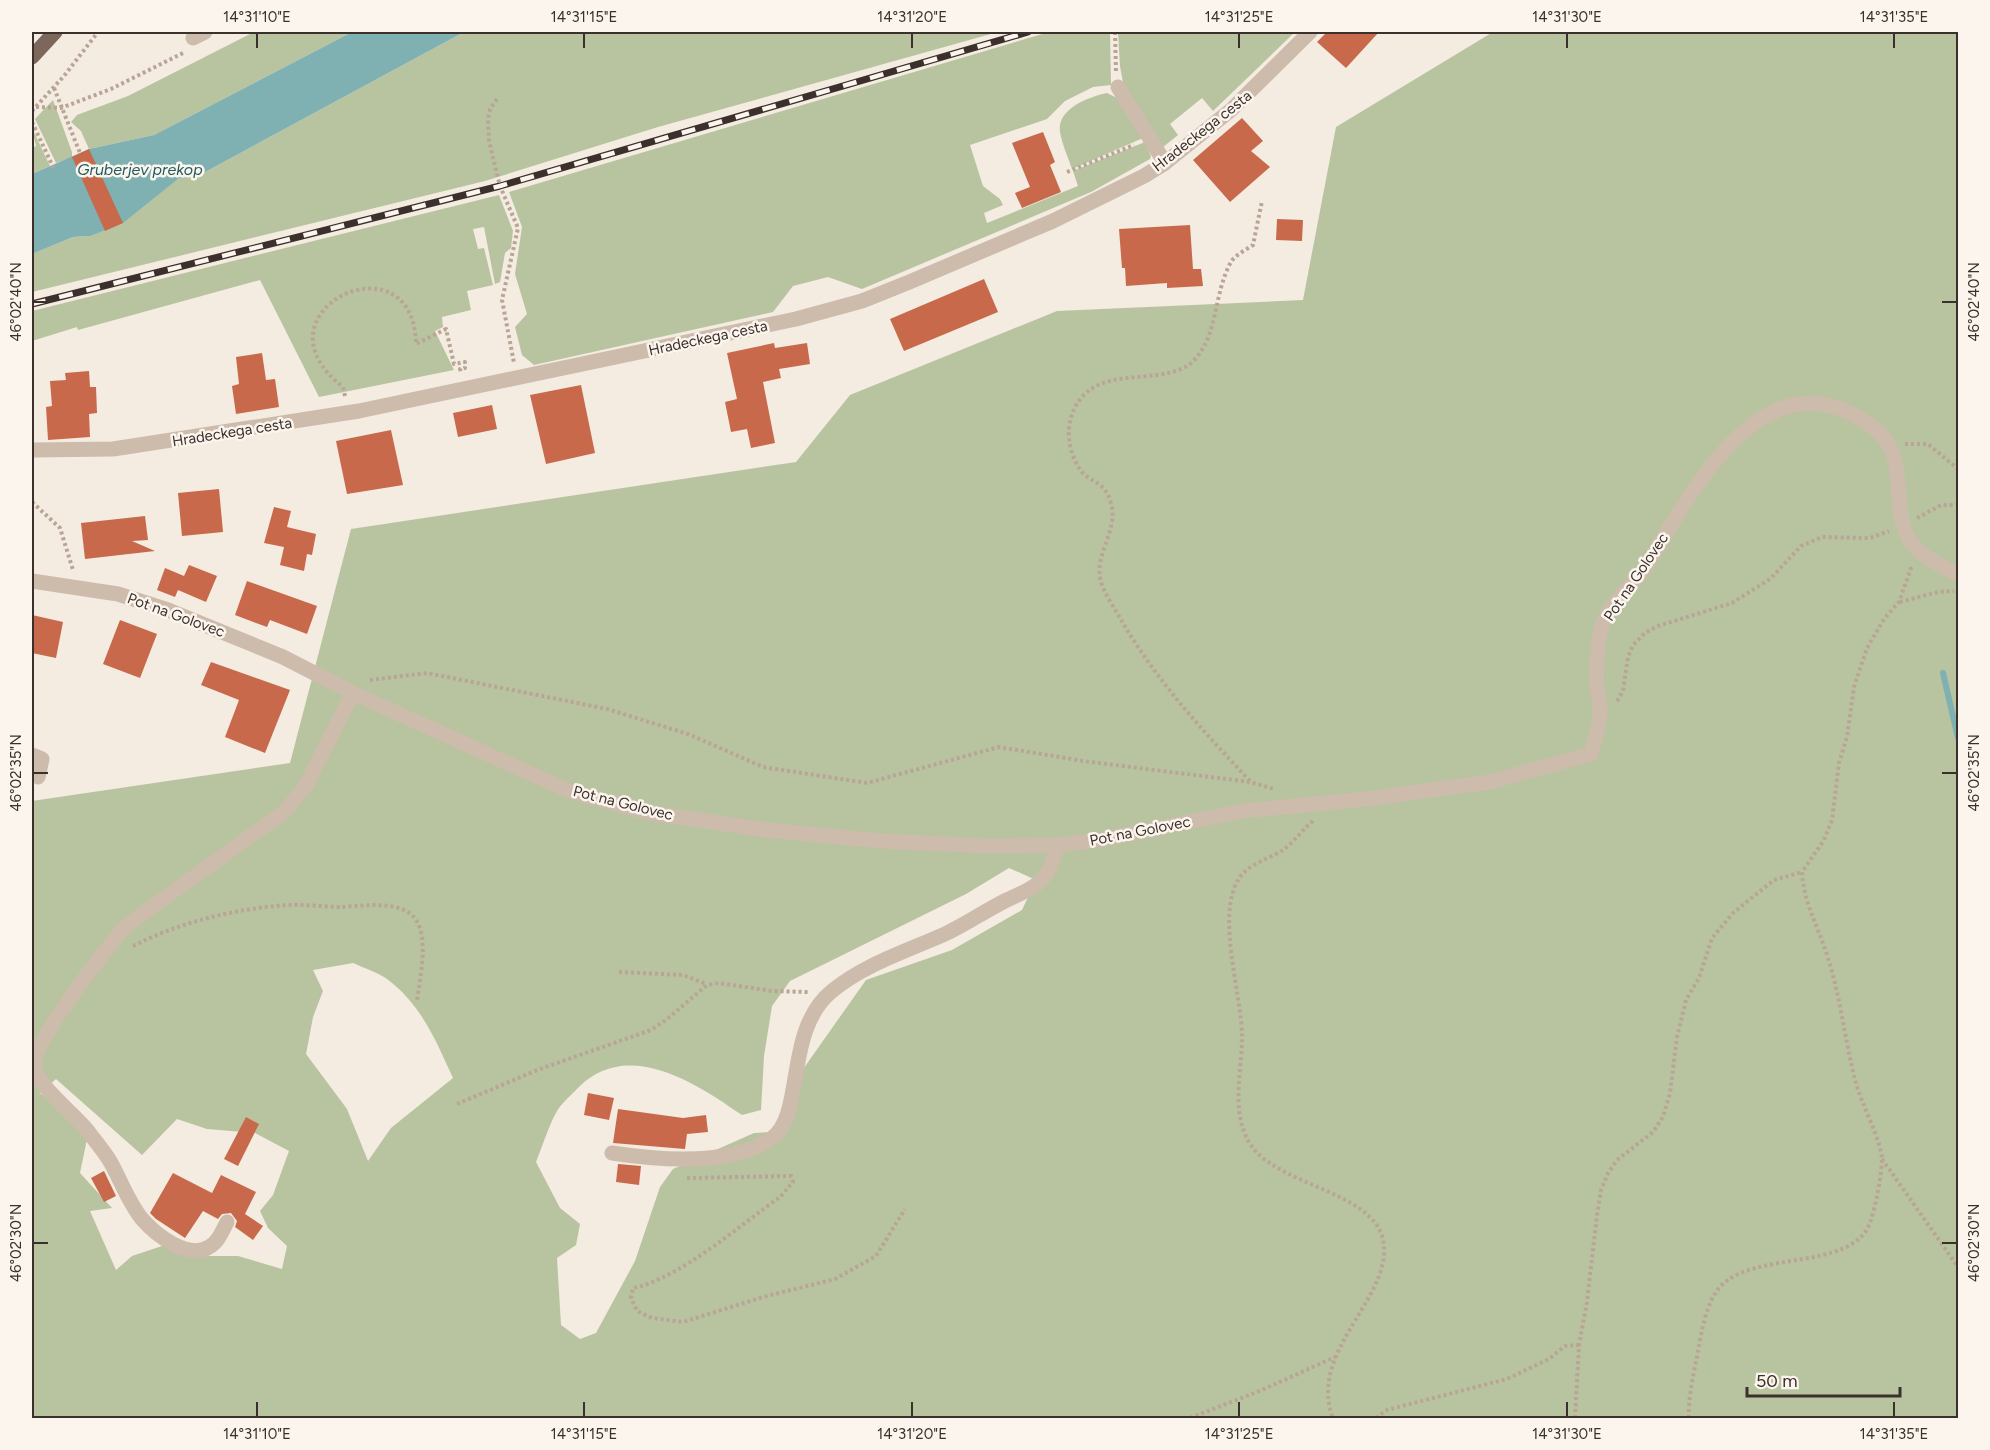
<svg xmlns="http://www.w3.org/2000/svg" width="1990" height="1450" font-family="Figtree,sans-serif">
<rect width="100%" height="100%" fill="#f4ebe1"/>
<g fill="#b8c4a0" fill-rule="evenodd">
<path d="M 254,32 L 352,32 L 154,135 L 89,149 L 81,131 L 71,122 L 77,115 L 128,96 Z"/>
<path d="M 464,32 L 998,32 L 658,127 L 485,181 L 32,292 L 32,254 L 73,237 L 90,236 L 179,178 L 196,177 Z"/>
<path d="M 1049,32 L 1110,32 L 1111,85 L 1093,87 L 1065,101 L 1047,119 L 970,145 L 983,186 L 1000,199 L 1003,205 L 984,213 L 987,223 L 1078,186 L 1073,171 L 1145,142 L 1151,156 L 1150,159 L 1091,192 L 862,289 L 828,277 L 793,286 L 773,312 L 534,365 L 522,355 L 515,327 L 527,314 L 515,274 L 522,227 L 509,192 Z"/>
<path d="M 1118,32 L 1295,32 L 1213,111 L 1202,98 L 1170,124 L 1178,135 L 1163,147 L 1124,88 L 1120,66 Z"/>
<path d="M 1493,32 L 1958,32 L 1958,1418 L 32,1418 L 32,801 L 290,763 L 351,529 L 796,462 L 850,395 L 1057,311 L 1303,300 L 1336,127 ZM 1009,868 L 1036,880 L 1022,910 L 952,950 L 866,980 L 801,1072 L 788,1131 L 754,1133 L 673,1169 L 660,1187 L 635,1261 L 596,1333 L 580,1339 L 561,1325 L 557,1258 L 576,1245 L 580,1224 L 560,1208 L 536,1162 C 543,1145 548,1127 557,1111 C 561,1104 569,1097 575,1091 C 625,1036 694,1082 742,1115 L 761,1110 L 764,1056 L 772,1006 L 790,981 L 966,894 ZM 353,963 C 364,968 377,972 387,979 C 421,1004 436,1041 453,1078 L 391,1128 L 368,1161 L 347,1109 L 306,1054 L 313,1017 L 323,991 L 313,970 ZM 56,1079 L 142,1155 L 177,1119 L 207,1129 L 255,1133 L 289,1151 L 273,1195 L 260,1211 L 268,1228 L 287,1246 L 282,1269 L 238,1256 L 192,1256 L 162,1246 L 132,1256 L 116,1270 L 90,1211 L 112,1208 L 80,1173 L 87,1139 L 58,1107 L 40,1093 Z"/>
<path d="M 1107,93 L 1117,98 L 1143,138 L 1072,169 C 1068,157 1062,144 1060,132 C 1057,108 1089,97 1107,93 Z"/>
<path d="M 53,100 L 72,152 L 72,157 L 56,163 L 35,119 Z"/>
<path d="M 32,128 L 50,166 L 32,174 L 32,148 L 36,146 Z"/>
<path d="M 499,195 L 513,231 L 511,248 L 505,253 L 500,282 L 495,284 L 484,227 L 473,229 L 478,249 L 484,248 L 493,285 L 467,291 L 471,310 L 442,317 L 443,327 L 435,331 L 454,370 L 319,397 L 260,280 L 78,330 L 77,327 L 32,341 L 32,311 Z"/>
</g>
<path fill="#7fb0b2" d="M 352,32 L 464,32 L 196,177 L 179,178 L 123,223 L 90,236 L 73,237 L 32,254 L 32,174 L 89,149 L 154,135 Z"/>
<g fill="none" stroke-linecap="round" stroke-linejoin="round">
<path stroke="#7fb0b2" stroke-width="6" d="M 1943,673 L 1958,738"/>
</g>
<g fill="#c8694b">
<path d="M 1327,32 L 1379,32 L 1346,68 L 1317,42 Z"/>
<path d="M 1242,118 L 1263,141 L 1251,151 L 1270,167 L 1230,202 L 1193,160 Z"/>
<path d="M 1043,132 L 1055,162 L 1050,165 L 1061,192 L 1022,208 L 1015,193 L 1030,187 L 1012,143 Z"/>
<path d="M 89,149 L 123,223 L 105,231 L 72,157 Z"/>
<path d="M 1277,219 L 1303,220 L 1302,241 L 1276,240 Z"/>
<path d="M 1190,225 L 1193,269 L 1201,269 L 1203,286 L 1167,288 L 1167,283 L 1126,286 L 1125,268 L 1122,268 L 1119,229 Z"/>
<path d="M 984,279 L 998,312 L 904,351 L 890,319 Z"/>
<path d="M 774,343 L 775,348 L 807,343 L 810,364 L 779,369 L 781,378 L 763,382 L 775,443 L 751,448 L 747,429 L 731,432 L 725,402 L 737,399 L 727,353 Z"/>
<path d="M 262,353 L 266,380 L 275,379 L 279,407 L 236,414 L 232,386 L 239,384 L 236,357 Z"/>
<path d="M 89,371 L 90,387 L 96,387 L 97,413 L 89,414 L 90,437 L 48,440 L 46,407 L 52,406 L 50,381 L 66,380 L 65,373 Z"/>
<path d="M 581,385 L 595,453 L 546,464 L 530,395 Z"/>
<path d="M 492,405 L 497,429 L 458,437 L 453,413 Z"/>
<path d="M 391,430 L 403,485 L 347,494 L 336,441 Z"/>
<path d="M 219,489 L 223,532 L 182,536 L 178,493 Z"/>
<path d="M 274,507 L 291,511 L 287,527 L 316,534 L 312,555 L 307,554 L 304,571 L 280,565 L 284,547 L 264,543 Z"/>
<path d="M 145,516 L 148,540 L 132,541 L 155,551 L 85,559 L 81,523 Z"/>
<path d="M 189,565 L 217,576 L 206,602 L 178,590 L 175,597 L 157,590 L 165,568 L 184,576 Z"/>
<path d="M 247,581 L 317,606 L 307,634 L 270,620 L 267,627 L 235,615 Z"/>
<path d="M 32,615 L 63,622 L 56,658 L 32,653 Z"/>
<path d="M 120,620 L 157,634 L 140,678 L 103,664 Z"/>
<path d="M 211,662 L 290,690 L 265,753 L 225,737 L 239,700 L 201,685 Z"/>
<path d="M 588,1093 L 614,1098 L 609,1120 L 584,1115 Z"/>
<path d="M 618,1109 L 683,1118 L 706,1115 L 708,1132 L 687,1134 L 685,1149 L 613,1143 Z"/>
<path d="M 246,1117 L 259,1124 L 238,1166 L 224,1159 Z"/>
<path d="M 618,1164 L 641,1166 L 639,1185 L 616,1182 Z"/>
<path d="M 104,1171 L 116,1196 L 104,1202 L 91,1178 Z"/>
<path d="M 173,1173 L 212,1193 L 221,1175 L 256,1192 L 245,1214 L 263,1226 L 253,1240 L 235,1227 L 237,1221 L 231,1213 L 222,1214 L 218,1219 L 203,1211 L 185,1238 L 156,1219 L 150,1213 Z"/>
</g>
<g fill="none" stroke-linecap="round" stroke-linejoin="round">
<g stroke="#b9a596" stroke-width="4" stroke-dasharray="3 3" stroke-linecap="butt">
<path d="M 1115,32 L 1116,72"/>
<path d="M 54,88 L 80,153"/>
<path d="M 497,99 L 490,109 L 488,119 L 489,141 L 500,186 L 518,228 L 502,300 L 514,363"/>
<path d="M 36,107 L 61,108 L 111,89 L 185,52"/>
<path d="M 32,111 L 64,76 L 98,32"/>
<path d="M 32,122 L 54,169"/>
<path d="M 1067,172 L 1134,145"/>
<path d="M 345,396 L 343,387 C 246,312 414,232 416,344 L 446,329 L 454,364 L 465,362 L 465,368 L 460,369 L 461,372"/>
<path d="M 1905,444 L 1928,444 L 1958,469"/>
<path d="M 32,502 L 60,528 L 73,570"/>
<path d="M 1917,518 L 1941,505 L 1958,505"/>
<path d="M 1900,602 L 1938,592 L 1954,591"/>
<path d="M 370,680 L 427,673 L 607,709 L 688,734 L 763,767 L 867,783 L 999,747 L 1083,761 L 1250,782 L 1274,789"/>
<path d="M 1617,701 L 1623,691 L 1628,657 L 1633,645 L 1645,633 L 1658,626 L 1732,603 L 1770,579 L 1801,546 L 1822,537 L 1870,538 L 1889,531"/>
<path d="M 1250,781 C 1202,730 1155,679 1120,618 C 1114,607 1105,595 1101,582 C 1093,555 1119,531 1111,503 C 1105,481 1091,483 1081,471 C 1065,448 1064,416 1083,396 C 1111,365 1171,388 1196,358 C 1218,333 1214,292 1231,262 C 1235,255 1246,250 1253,245 L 1262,201"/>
<path d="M 1313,821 C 1302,830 1294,842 1283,850 C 1269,859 1247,864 1238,880 C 1216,918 1242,995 1242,1037 C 1242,1072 1229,1116 1253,1148 C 1282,1185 1368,1192 1382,1236 C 1399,1294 1306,1349 1333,1418"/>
<path d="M 133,946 C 180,922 234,909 287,905 C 305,904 324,907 342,907 C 362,906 403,899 416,920 C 429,940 420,978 417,1001"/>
<path d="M 619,972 L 683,975 L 706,984"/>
<path d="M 457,1104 L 535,1071 L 651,1030 L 666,1020 L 707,985 L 719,983 L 772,991 L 809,992"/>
<path d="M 1882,1159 L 1958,1267"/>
<path d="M 687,1178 L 791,1176 L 793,1182 L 780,1197 C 740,1225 679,1279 633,1288 L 631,1298 L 637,1311 L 652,1318 L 683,1322 L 763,1297 L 835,1279 L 876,1256 L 905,1209"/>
<path d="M 1190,1418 L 1262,1390 L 1335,1357"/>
<path d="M 1376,1418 L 1387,1410 L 1507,1379 L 1549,1359 L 1565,1346 L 1579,1345"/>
<path d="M 1575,1418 L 1579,1345 L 1587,1302 L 1597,1215 L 1601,1190 L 1608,1173 L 1617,1160 L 1653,1132 L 1663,1117 L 1670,1093 L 1677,1037 L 1686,1000 L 1699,978 L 1712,938 L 1733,913 L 1774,880 L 1802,872"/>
<path d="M 1689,1418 C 1688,1396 1694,1373 1698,1351 C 1702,1330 1706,1303 1720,1287 C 1753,1250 1851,1272 1870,1223 C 1876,1205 1881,1178 1882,1160 C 1882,1142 1861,1103 1856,1083 C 1845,1042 1841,999 1828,958 C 1819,928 1804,905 1802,872 L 1824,840 L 1832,820 L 1839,763 L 1847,737 L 1854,687 L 1867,648 L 1884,619 L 1899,602 L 1912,565"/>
</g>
<g stroke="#cdbbac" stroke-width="15">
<path d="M 193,38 L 205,32"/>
<path d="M 1118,87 L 1165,163"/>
<path d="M 32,450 L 113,449 L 359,411 L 796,319 L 862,301 L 907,283 L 1053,221 L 1144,176 L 1165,163 L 1231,110 L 1310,32"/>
<path d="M 32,581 L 118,594 L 168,610 L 283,657 L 353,693 L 569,791 L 650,813 L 767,830 L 881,841 L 987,846 L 1058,845 L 1099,840 L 1243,811 L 1366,799 L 1490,782 L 1591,754 C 1594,742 1599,728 1600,715 C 1601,706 1598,696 1597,688 C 1596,668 1597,648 1601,629 C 1609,601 1634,586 1648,563 C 1687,500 1752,372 1843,410 C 1855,415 1869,423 1878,431 C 1913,465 1885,514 1916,548 C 1927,560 1944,567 1958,574"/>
<path d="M 32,755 L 42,759 L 38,777"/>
<path d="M 612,1153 C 658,1160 731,1167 772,1138 C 805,1114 784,1030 832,991 C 865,964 907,951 945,934 C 964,925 982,913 1001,903 C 1012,897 1027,892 1037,884 C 1050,874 1053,860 1058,845"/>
<path d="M 227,1222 C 222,1232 218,1242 209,1247 C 188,1260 156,1235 142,1219 C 129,1203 121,1181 111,1163 C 105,1152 95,1141 87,1130 C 74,1113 35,1085 34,1064 C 33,1042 109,944 127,925 L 284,812 L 305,787 L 353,693"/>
</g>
<path stroke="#7d675c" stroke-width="15" d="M 32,57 L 55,32"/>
<g stroke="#3b302b" stroke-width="7">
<path id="rail" d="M 32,304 L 500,186 L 1028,32"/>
</g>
<use href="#rail" stroke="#fbf5ee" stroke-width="4.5" stroke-dasharray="14" stroke-linecap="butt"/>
</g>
<path fill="none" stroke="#3b302b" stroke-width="2" d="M 257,33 L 257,48M 584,33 L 584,48M 912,33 L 912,48M 1239,33 L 1239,48M 1567,33 L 1567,48M 1894,33 L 1894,48M 33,302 L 48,302M 1942,302 L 1957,302M 33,773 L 48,773M 1942,773 L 1957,773M 33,1243 L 48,1243M 1942,1243 L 1957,1243M 257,1402 L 257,1417M 584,1402 L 584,1417M 912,1402 L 912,1417M 1239,1402 L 1239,1417M 1567,1402 L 1567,1417M 1894,1402 L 1894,1417"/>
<g text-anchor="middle" stroke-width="5" stroke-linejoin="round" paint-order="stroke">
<g font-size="15" fill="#3b302b" stroke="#fbf5ee">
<text transform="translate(1202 131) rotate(-38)" y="5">Hradeckega cesta</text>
<text transform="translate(708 338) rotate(-12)" y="5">Hradeckega cesta</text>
<text transform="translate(232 432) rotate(-9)" y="5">Hradeckega cesta</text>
<text transform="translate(1636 577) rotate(-56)" y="5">Pot na Golovec</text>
<text transform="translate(176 615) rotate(20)" y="5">Pot na Golovec</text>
<text transform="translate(623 803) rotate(14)" y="5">Pot na Golovec</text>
<text transform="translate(1140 831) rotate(-11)" y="5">Pot na Golovec</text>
</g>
<g font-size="16" font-style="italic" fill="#1f5a5e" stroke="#fbf5ee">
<text x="140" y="175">Gruberjev prekop</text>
</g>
</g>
<rect width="1990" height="1450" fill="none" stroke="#fbf5ee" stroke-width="66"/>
<path d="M1747 1387v9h153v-9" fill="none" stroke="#3b302b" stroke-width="3"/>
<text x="1756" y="1387" font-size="18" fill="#3b302b" stroke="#fbf5ee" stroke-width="4.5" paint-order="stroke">50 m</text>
<rect x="33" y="33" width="1924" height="1384" fill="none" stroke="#3b302b" stroke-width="2"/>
<g font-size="15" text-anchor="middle" fill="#3b302b">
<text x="257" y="22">14°31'10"E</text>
<text x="584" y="22">14°31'15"E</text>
<text x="912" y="22">14°31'20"E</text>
<text x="1239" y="22">14°31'25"E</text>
<text x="1567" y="22">14°31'30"E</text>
<text x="1894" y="22">14°31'35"E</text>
<text transform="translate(16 302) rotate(-90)" y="5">46°02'40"N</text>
<text transform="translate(1974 302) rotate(-90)" y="5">46°02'40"N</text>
<text transform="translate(16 773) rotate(-90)" y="5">46°02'35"N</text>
<text transform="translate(1974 773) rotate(-90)" y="5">46°02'35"N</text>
<text transform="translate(16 1243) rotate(-90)" y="5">46°02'30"N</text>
<text transform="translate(1974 1243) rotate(-90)" y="5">46°02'30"N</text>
<text x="257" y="1439">14°31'10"E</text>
<text x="584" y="1439">14°31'15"E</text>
<text x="912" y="1439">14°31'20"E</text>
<text x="1239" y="1439">14°31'25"E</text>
<text x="1567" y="1439">14°31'30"E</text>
<text x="1894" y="1439">14°31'35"E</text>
</g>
</svg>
